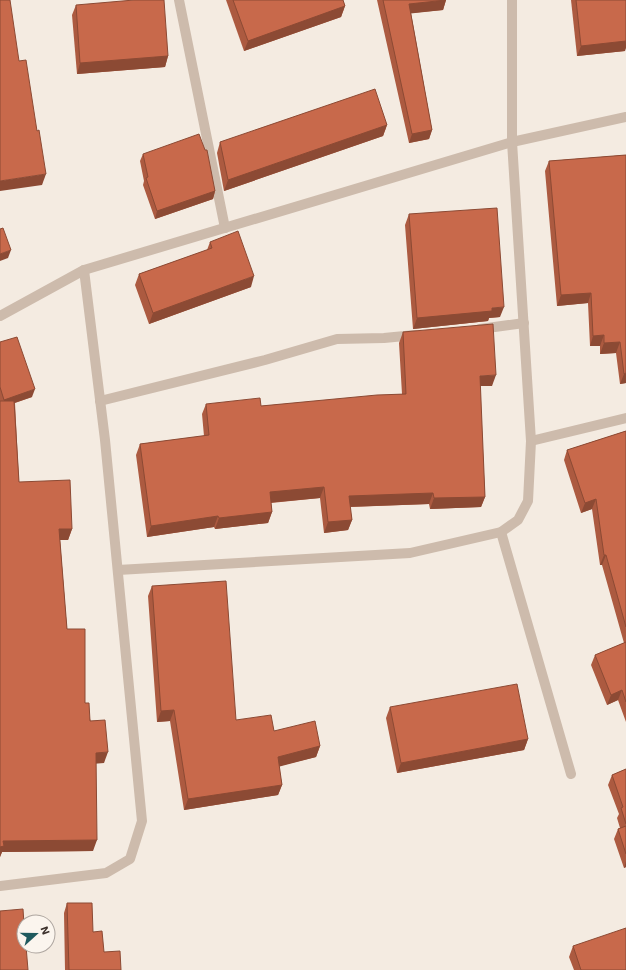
<svg xmlns="http://www.w3.org/2000/svg" width="626" height="970" font-family="'Work Sans',sans-serif">
<rect width="100%" height="100%" fill="#f4ebe1"/>
<g fill="none" stroke-linecap="round" stroke-linejoin="round">
<g stroke="#cdbbac" stroke-width="10">
<path d="M 179,0 L 225,228"/>
<path d="M 0,316 L 84,270 L 512,142 L 626,117"/>
<path d="M 480,329 L 524,323"/>
<path d="M 100,401 L 265,360 L 337,339 L 384,338 L 415,335"/>
<path d="M 531,441 L 626,418"/>
<path d="M 501,532 L 571,774"/>
<path d="M 118,570 L 410,553 L 501,532 L 518,520 L 528,501 L 531,441 L 512,142 L 512,0"/>
<path d="M 0,886 L 106,873 L 130,859 L 142,821 L 105,440 L 84,270"/>
</g>
</g>
<g fill="#ac5a40">
<path d="M 226,0 L 343,0 L 345,6 L 341,17 L 244,51 Z"/>
<path d="M 377,0 L 446,0 L 443,10 L 411,13 L 432,130 L 429,139 L 409,143 Z"/>
<path d="M 571,0 L 626,0 L 625,51 L 577,56 Z"/>
<path d="M 76,5 L 168,56 L 165,67 L 77,74 L 72,15 Z"/>
<path d="M 387,125 L 383,136 L 224,191 L 217,153 L 220,142 Z"/>
<path d="M 143,154 L 215,191 L 213,199 L 155,219 L 143,185 L 144,181 L 140,161 Z"/>
<path d="M 626,155 L 626,383 L 620,384 L 616,353 L 600,354 L 600,346 L 590,346 L 588,303 L 557,306 L 545,171 L 549,161 Z"/>
<path d="M 409,214 L 500,317 L 489,318 L 488,321 L 413,329 L 405,225 Z"/>
<path d="M 210,242 L 251,287 L 149,324 L 135,285 L 139,274 L 207,250 Z"/>
<path d="M 403,332 L 492,386 L 480,386 L 485,497 L 481,507 L 430,509 L 429,504 L 350,507 L 352,520 L 348,530 L 324,533 L 320,498 L 271,503 L 272,512 L 268,523 L 215,529 L 214,527 L 147,537 L 136,455 L 140,444 L 204,436 L 202,414 L 206,404 L 261,406 L 402,394 L 399,343 Z"/>
<path d="M 0,342 L 32,397 L 15,403 L 19,482 L 72,529 L 68,540 L 60,540 L 67,629 L 85,703 L 104,763 L 96,763 L 93,851 L 2,852 L 0,857 Z"/>
<path d="M 626,431 L 626,722 L 618,700 L 607,705 L 591,665 L 595,655 L 624,643 L 602,565 L 600,565 L 592,509 L 581,513 L 564,460 L 567,450 Z"/>
<path d="M 152,586 L 236,720 L 274,731 L 320,746 L 316,757 L 279,766 L 282,785 L 278,795 L 184,810 L 170,721 L 157,722 L 148,596 Z"/>
<path d="M 390,707 L 528,739 L 524,750 L 397,773 L 386,718 Z"/>
<path d="M 626,769 L 626,867 L 624,868 L 614,839 L 618,829 L 620,828 L 617,818 L 619,814 L 608,785 L 612,775 Z"/>
<path d="M 67,903 L 93,932 L 104,952 L 121,970 L 65,970 L 64,913 Z"/>
<path d="M 573,946 L 626,970 L 574,970 L 569,957 Z"/>
</g>
<g fill="#8c4a34">
<path d="M 446,0 L 443,10 L 406,14 L 409,4 Z"/>
<path d="M 345,6 L 341,17 L 244,51 L 248,41 Z"/>
<path d="M 626,41 L 626,48 L 625,51 L 577,56 L 581,46 Z"/>
<path d="M 168,56 L 165,67 L 77,74 L 80,63 Z"/>
<path d="M 387,125 L 383,136 L 224,191 L 228,180 Z"/>
<path d="M 432,130 L 429,139 L 409,143 L 412,134 Z"/>
<path d="M 46,174 L 42,185 L 0,191 L 0,181 Z"/>
<path d="M 215,191 L 213,199 L 155,219 L 157,211 Z"/>
<path d="M 11,250 L 8,258 L 0,261 L 0,254 Z"/>
<path d="M 254,276 L 251,287 L 149,324 L 153,313 Z"/>
<path d="M 591,293 L 588,303 L 557,306 L 561,295 Z"/>
<path d="M 504,307 L 500,317 L 489,318 L 488,321 L 413,329 L 417,318 L 492,308 Z"/>
<path d="M 604,335 L 600,346 L 590,346 L 593,336 Z"/>
<path d="M 620,342 L 616,353 L 600,354 L 604,343 Z"/>
<path d="M 626,373 L 626,383 L 620,384 L 624,374 Z"/>
<path d="M 496,375 L 492,386 L 476,386 L 480,376 Z"/>
<path d="M 35,389 L 32,397 L 2,407 L 4,400 Z"/>
<path d="M 324,487 L 320,498 L 266,503 L 270,492 Z"/>
<path d="M 433,493 L 429,504 L 345,507 L 349,496 Z"/>
<path d="M 485,497 L 481,507 L 430,509 L 434,498 Z"/>
<path d="M 596,499 L 592,509 L 581,513 L 585,503 Z"/>
<path d="M 272,512 L 268,523 L 215,529 L 219,518 Z"/>
<path d="M 218,516 L 214,527 L 147,537 L 151,526 Z"/>
<path d="M 352,520 L 348,530 L 324,533 L 328,522 Z"/>
<path d="M 59,529 L 72,529 L 68,540 L 55,540 Z"/>
<path d="M 604,555 L 606,555 L 602,565 L 600,565 Z"/>
<path d="M 622,690 L 618,700 L 607,705 L 611,695 Z"/>
<path d="M 174,710 L 170,721 L 157,722 L 161,711 Z"/>
<path d="M 528,739 L 524,750 L 397,773 L 401,763 Z"/>
<path d="M 320,746 L 316,757 L 274,768 L 278,757 Z"/>
<path d="M 108,752 L 104,763 L 92,764 L 96,753 Z"/>
<path d="M 282,785 L 278,795 L 184,810 L 188,799 Z"/>
<path d="M 97,840 L 93,851 L 2,852 L 0,857 L 0,847 L 3,841 Z"/>
<path d="M 626,861 L 626,867 L 624,868 Z"/>
</g>
<g fill="#c8694b" stroke="#8c4a34">
<path d="M 0,0 L 10,0 L 19,61 L 26,60 L 37,131 L 39,130 L 46,174 L 0,181 Z"/>
<path d="M 134,0 L 164,0 L 168,56 L 80,63 L 76,5 Z"/>
<path d="M 233,0 L 343,0 L 345,6 L 248,41 Z"/>
<path d="M 383,0 L 446,0 L 409,4 L 432,130 L 412,134 Z"/>
<path d="M 576,0 L 626,0 L 626,41 L 581,46 Z"/>
<path d="M 375,89 L 387,125 L 228,180 L 220,142 Z"/>
<path d="M 199,134 L 205,150 L 207,150 L 215,191 L 157,211 L 146,178 L 148,177 L 143,154 Z"/>
<path d="M 626,155 L 626,373 L 624,374 L 620,342 L 604,343 L 604,335 L 593,336 L 591,293 L 561,295 L 549,161 Z"/>
<path d="M 497,208 L 504,307 L 492,308 L 492,311 L 417,318 L 409,214 Z"/>
<path d="M 3,228 L 11,250 L 0,254 L 0,229 Z"/>
<path d="M 238,231 L 254,276 L 153,313 L 139,274 L 212,248 L 210,242 Z"/>
<path d="M 493,324 L 496,375 L 480,376 L 485,497 L 434,498 L 433,493 L 349,496 L 352,520 L 328,522 L 324,487 L 270,492 L 272,512 L 219,518 L 218,516 L 151,526 L 140,444 L 209,435 L 206,404 L 260,398 L 261,406 L 377,395 L 406,394 L 403,332 Z"/>
<path d="M 17,337 L 35,389 L 4,400 L 0,387 L 0,342 Z"/>
<path d="M 0,401 L 14,401 L 19,482 L 70,480 L 72,529 L 59,529 L 67,629 L 85,629 L 85,703 L 89,703 L 90,721 L 105,720 L 108,752 L 96,753 L 97,840 L 3,841 L 4,846 L 0,847 Z"/>
<path d="M 626,431 L 626,627 L 606,555 L 604,555 L 596,499 L 585,503 L 567,450 Z"/>
<path d="M 226,581 L 236,720 L 271,715 L 274,731 L 315,721 L 320,746 L 278,757 L 282,785 L 188,799 L 174,710 L 161,711 L 152,586 Z"/>
<path d="M 626,642 L 626,702 L 622,690 L 611,695 L 595,655 Z"/>
<path d="M 517,684 L 528,739 L 401,763 L 390,707 Z"/>
<path d="M 626,769 L 626,824 L 621,808 L 623,807 L 612,775 Z"/>
<path d="M 626,826 L 626,854 L 618,829 Z"/>
<path d="M 67,903 L 92,903 L 93,932 L 102,931 L 104,952 L 120,951 L 121,970 L 69,970 Z"/>
<path d="M 23,909 L 24,924 L 24,946 L 26,946 L 28,970 L 0,970 L 0,911 Z"/>
<path d="M 626,928 L 626,970 L 581,970 L 573,946 Z"/>
</g>
<g transform="translate(36 934) rotate(69)"><circle r="19" fill="#fbf5ee" stroke="#aea6a0"/>
<path d="M0-3L7 15L0 10L-7 15Z" fill="#1f5a5e"/>
<text y="-6" font-size="11" font-weight="bold" text-anchor="middle" fill="#3b302b">N</text>
</g>
</svg>
